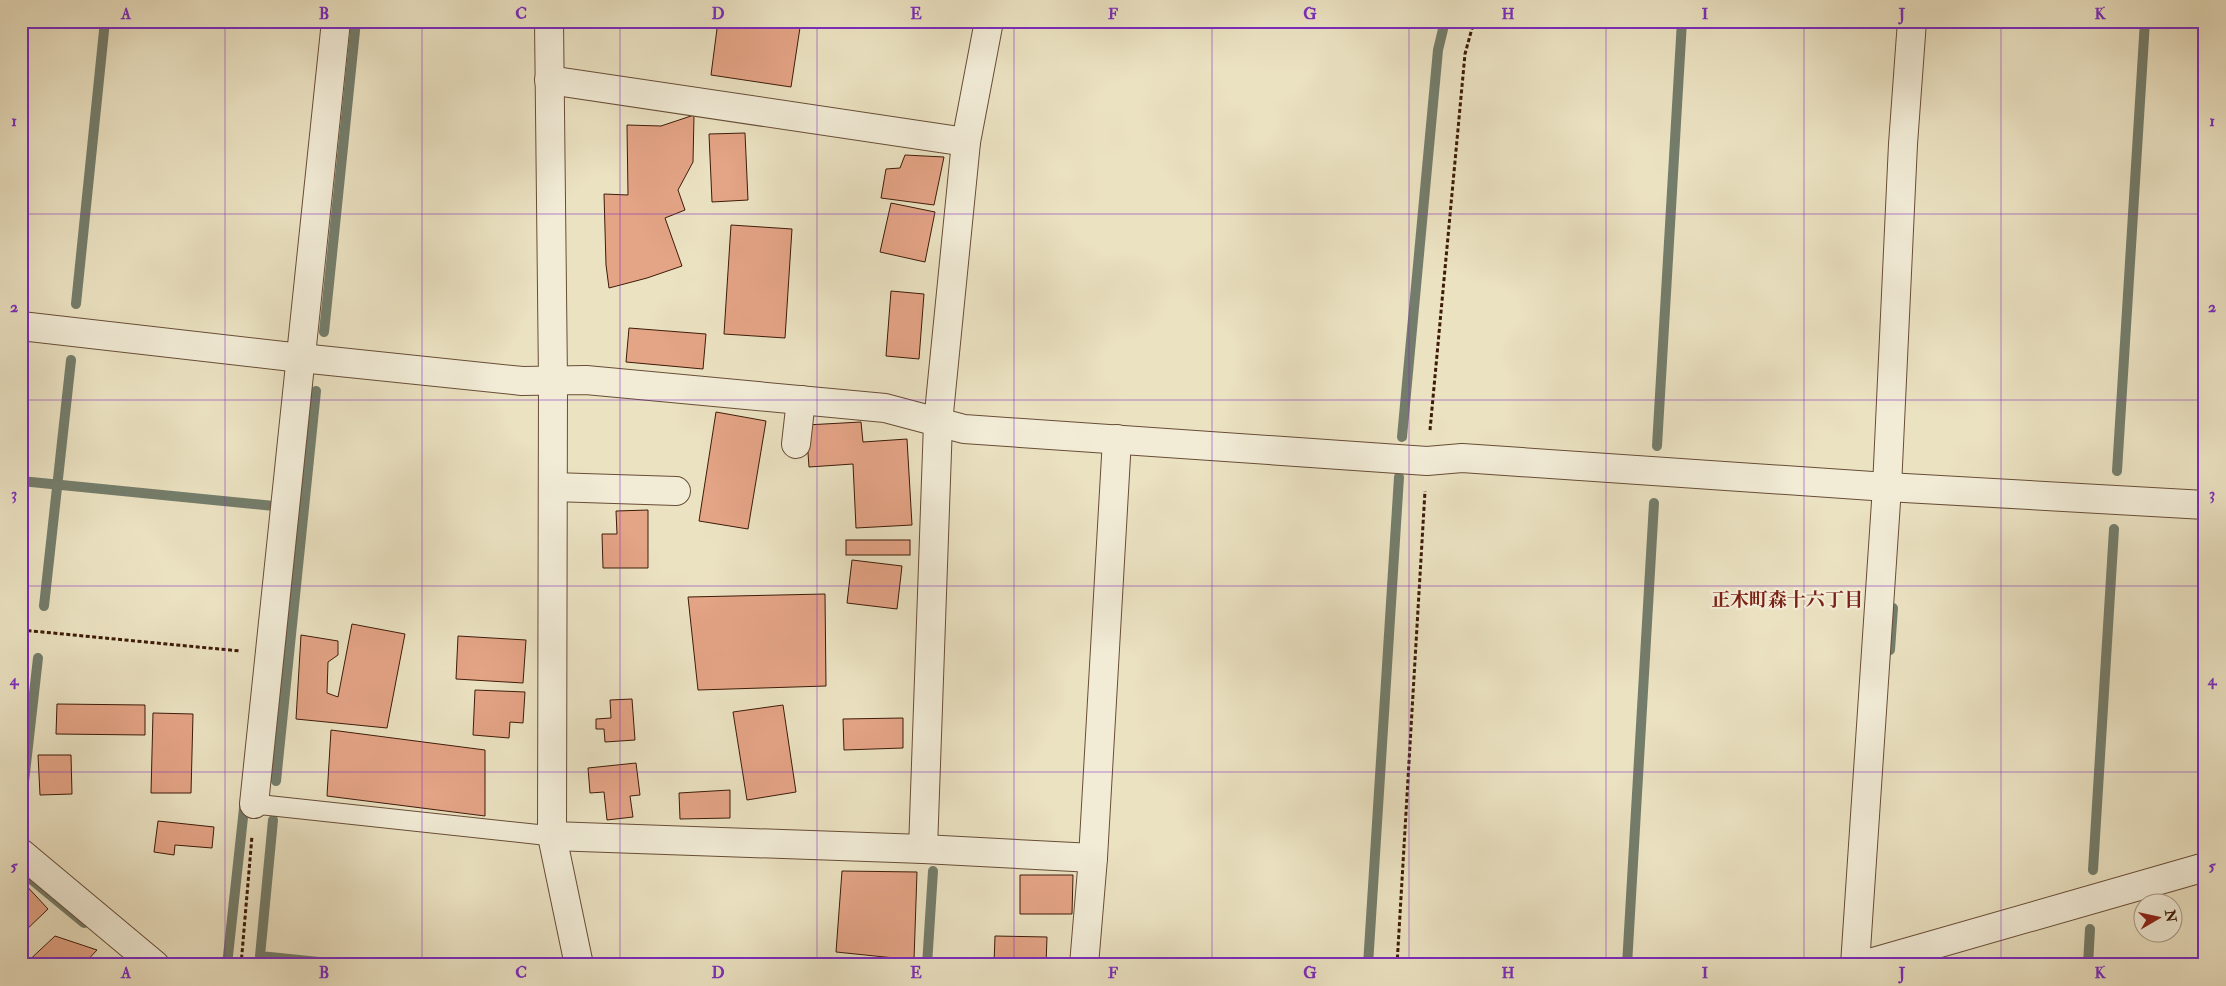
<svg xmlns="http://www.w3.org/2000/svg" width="2226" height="986" font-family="'IM FELL Double Pica','Noto Serif JP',serif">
<rect width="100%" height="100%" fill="#ebe2c2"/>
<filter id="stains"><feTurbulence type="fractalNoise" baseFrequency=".004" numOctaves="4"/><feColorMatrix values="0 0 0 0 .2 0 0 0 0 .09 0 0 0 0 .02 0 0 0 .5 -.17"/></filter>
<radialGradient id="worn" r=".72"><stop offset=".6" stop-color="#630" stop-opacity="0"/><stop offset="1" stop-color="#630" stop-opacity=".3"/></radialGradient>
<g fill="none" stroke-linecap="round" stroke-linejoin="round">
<g stroke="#747d6b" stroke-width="10">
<path d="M 76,304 L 105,21"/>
<path d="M 324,332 L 356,21"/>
<path d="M 1402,437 L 1438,50 L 1445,21"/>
<path d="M 1657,446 L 1682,21"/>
<path d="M 2117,471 L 2145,21"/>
<path d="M 21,481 L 274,506"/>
<path d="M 44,606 L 71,360"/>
<path d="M 1890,650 L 1893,608"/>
<path d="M 276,781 L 316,391"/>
<path d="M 21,808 L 38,658"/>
<path d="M 273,820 L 260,956 L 348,965"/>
<path d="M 2093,870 L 2114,529"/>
<path d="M 21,871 L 84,923"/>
<path d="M 227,965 L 245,799"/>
<path d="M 927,965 L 933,871"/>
<path d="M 1368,965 L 1399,477"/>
<path d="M 1627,965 L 1654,503"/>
<path d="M 2088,965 L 2090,929"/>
</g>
</g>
<g fill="#e4a486" stroke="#3d1b08">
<path d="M 718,21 L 801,21 L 791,87 L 711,75 Z"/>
<path d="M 694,115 L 693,162 L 678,190 L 685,210 L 665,218 L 682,266 L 647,278 L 609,288 L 606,265 L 604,194 L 628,195 L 627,125 L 661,126 Z"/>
<path d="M 745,133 L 748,200 L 712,202 L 709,134 Z"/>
<path d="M 905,155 L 944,157 L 934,205 L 881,198 L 886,169 L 900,168 Z"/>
<path d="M 891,203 L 935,212 L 925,262 L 880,252 Z"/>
<path d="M 731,225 L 792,229 L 785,338 L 724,334 Z"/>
<path d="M 891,291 L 924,294 L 919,359 L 886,356 Z"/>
<path d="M 629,328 L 706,334 L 703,369 L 626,362 Z"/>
<path d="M 716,412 L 766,421 L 748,529 L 699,521 Z"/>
<path d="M 861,422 L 863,442 L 907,439 L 912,525 L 856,528 L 853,464 L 809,467 L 806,425 Z"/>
<path d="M 648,510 L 648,568 L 603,568 L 602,534 L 617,534 L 616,511 Z"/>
<rect x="846" y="540" width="64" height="15"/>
<path d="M 852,560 L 902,566 L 897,609 L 847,603 Z"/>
<path d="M 825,594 L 826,686 L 698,690 L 688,597 Z"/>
<path d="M 352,624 L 405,634 L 387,728 L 296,719 L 301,635 L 338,641 L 338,655 L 328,662 L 327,693 L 338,697 Z"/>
<path d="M 458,636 L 526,640 L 523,683 L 456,679 Z"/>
<path d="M 475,690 L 525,692 L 523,723 L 510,722 L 509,738 L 473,735 Z"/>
<path d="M 632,699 L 635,740 L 605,742 L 604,729 L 596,729 L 596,719 L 611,718 L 610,700 Z"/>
<path d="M 57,704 L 145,705 L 145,735 L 56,734 Z"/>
<path d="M 783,705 L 796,792 L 747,800 L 733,712 Z"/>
<path d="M 153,713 L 193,714 L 191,793 L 151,793 Z"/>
<path d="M 903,718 L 903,748 L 844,750 L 843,719 Z"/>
<path d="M 331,730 L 485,750 L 485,816 L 327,796 Z"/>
<path d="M 38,755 L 71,755 L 72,794 L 40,795 Z"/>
<path d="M 636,763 L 640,795 L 630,796 L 633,817 L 607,820 L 604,792 L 590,793 L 588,768 Z"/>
<path d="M 730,790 L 730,818 L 680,819 L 679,793 Z"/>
<path d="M 158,821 L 214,827 L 212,848 L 175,845 L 174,855 L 154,852 Z"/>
<path d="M 842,871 L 917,872 L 914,960 L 836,952 Z"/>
<path d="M 1020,875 L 1073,875 L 1072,914 L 1020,914 Z"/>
<path d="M 22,881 L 48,909 L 21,935 L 21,882 Z"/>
<path d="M 55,936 L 97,950 L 83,965 L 24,965 Z"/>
<path d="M 995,936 L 1047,937 L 1046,964 L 994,964 Z"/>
</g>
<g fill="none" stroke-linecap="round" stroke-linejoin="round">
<g stroke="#684d36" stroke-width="21">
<path id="service" d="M 254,804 L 552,836"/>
</g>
<g stroke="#684d36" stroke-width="30">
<g id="minor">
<path d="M 549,21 L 553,381 L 552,836 L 579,965"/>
<path d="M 549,80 L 966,142"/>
<path d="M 21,326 L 301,358 L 522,381 L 586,380 L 885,408 L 964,429 L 1427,461 L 1462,458 L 1887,487 L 2205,505"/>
<path d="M 796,444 L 801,400"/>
<path d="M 553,487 L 676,491"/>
<path d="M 254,804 L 336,21"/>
<path d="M 552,836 L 923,849 L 1093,858"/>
<path d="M 923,849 L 938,423 L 966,142 L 989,21"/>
<path d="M 21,853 L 155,965"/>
<path d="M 1084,965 L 1093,858 L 1117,439"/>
<path d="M 1855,965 L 1887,487 L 1903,144 L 1912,21"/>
<path d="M 1863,965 L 2205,867"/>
</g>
</g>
<g stroke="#3d1b08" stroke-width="3" stroke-dasharray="4 2.5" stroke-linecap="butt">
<path d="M 1430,430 L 1465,54 L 1474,21"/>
<path d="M 21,630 L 240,651"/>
<path d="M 241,965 L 252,836"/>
<path d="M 1397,965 L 1425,491"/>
</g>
<use href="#service" stroke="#f2ecd7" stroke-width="19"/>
<use href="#minor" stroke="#f2ecd7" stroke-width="28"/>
</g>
<path fill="none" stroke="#7b2cbf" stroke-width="1" stroke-opacity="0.55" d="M 225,21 L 225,965M 422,21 L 422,965M 620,21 L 620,965M 817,21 L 817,965M 1014,21 L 1014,965M 1212,21 L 1212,965M 1409,21 L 1409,965M 1606,21 L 1606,965M 1804,21 L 1804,965M 2001,21 L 2001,965M 21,214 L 2205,214M 21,400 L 2205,400M 21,586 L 2205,586M 21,772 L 2205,772"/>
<g text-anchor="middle" stroke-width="4.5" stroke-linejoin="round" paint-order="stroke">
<g font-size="19" font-weight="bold" fill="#7a1f14" stroke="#f2ecd7">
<text x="1787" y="606">正木町森十六丁目</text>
</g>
</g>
<rect width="2226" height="986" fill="none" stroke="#ebe2c2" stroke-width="55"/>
<g transform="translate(2158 918) rotate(81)"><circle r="24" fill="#f2ecd7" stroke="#aa9884"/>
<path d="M0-4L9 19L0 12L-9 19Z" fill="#8f2418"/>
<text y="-8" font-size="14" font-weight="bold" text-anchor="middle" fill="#3d1b08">N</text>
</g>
<rect x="28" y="28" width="2170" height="930" fill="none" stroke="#7b2cbf" stroke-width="2"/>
<g font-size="16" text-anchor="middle" font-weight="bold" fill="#7b2cbf">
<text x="126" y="19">A</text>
<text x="324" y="19">B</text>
<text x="521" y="19">C</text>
<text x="718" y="19">D</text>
<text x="916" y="19">E</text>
<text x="1113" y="19">F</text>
<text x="1310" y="19">G</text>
<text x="1508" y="19">H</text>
<text x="1705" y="19">I</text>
<text x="1902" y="19">J</text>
<text x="2100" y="19">K</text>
<text x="14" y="126">1</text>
<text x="2212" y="126">1</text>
<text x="14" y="312">2</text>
<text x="2212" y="312">2</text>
<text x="14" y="499">3</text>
<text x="2212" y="499">3</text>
<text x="14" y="685">4</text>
<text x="2212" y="685">4</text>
<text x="14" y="871">5</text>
<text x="2212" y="871">5</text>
<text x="126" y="978">A</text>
<text x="324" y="978">B</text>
<text x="521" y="978">C</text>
<text x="718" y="978">D</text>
<text x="916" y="978">E</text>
<text x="1113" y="978">F</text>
<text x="1310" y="978">G</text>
<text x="1508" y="978">H</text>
<text x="1705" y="978">I</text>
<text x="1902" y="978">J</text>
<text x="2100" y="978">K</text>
</g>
<rect width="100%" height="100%" filter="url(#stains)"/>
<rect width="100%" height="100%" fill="url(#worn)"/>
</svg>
